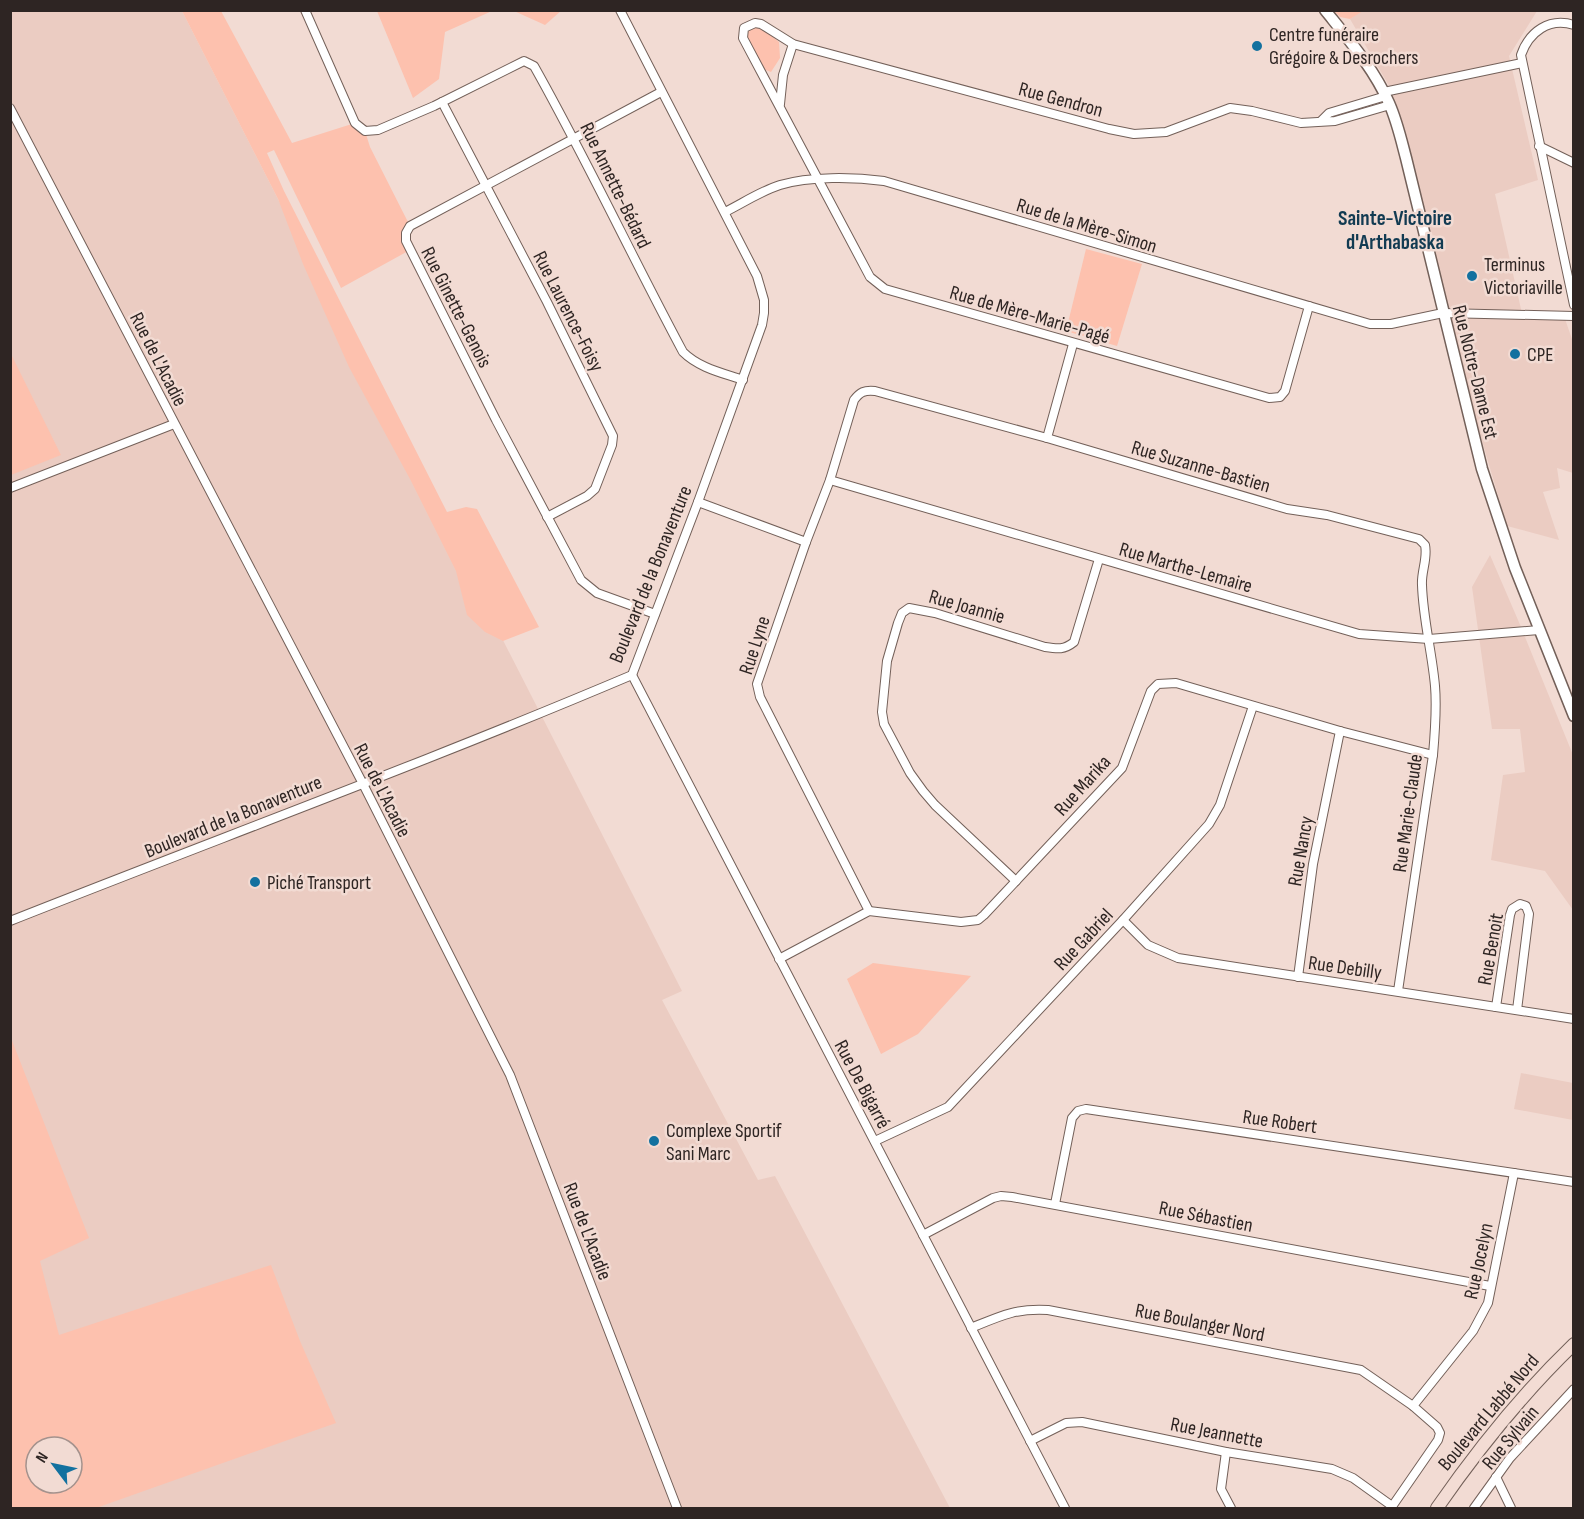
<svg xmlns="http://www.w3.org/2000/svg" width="1584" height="1519" font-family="'Sofia Sans Condensed',sans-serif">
<rect width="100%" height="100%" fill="#f2dbd3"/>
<g fill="#ebccc2" fill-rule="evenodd">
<path d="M 1363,10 L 1537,11 L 1509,56 L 1538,180 L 1495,194 L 1523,318 L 1565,319 L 1573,342 L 1573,473 L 1557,468 L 1560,488 L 1543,492 L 1559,540 L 1507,526 L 1460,366 L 1403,125 L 1388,84 L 1350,19 Z"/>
<path d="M 10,11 L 182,11 L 682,991 L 662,1000 L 758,1180 L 775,1176 L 950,1508 L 11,1508 ZM 36,1447 L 72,1447 L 72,1483 L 36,1483 Z"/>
<path d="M 1490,555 L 1521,627 L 1573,755 L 1573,910 L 1545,871 L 1491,860 L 1503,775 L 1525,772 L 1520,729 L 1492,729 L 1472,587 Z"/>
<path d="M 1521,1073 L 1573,1083 L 1573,1120 L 1514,1109 Z"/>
</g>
<g fill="#fdc1ae" fill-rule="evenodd">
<path d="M 562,10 L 545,25 L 514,11 L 514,10 Z"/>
<path d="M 182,11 L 221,11 L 292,143 L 355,123 L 365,131 L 370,147 L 410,226 L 406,233 L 410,250 L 341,288 L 274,150 L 267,153 L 284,191 L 447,512 L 466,507 L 477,509 L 539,627 L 503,641 L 485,632 L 467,615 L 456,571 L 410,479 L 349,367 L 303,264 L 278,199 Z"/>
<path d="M 377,11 L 492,11 L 445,32 L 439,79 L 413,98 Z"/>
<path d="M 1334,11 L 1363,11 L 1350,19 L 1340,17 Z"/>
<path d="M 756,27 L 762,28 L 779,42 L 780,58 L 771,72 L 763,69 C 757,58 743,41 748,29 Z"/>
<path d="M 1086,249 L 1142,264 L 1117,346 L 1066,331 Z"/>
<path d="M 10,352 L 61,455 L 11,475 L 10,475 Z"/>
<path d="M 873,963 L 971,976 L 918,1034 L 881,1054 L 847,979 Z"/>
<path d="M 11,1038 L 89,1238 L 40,1261 L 59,1335 L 271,1265 L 300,1341 L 336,1423 L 96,1508 L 11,1508 ZM 36,1447 L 72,1447 L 72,1483 L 36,1483 Z"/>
</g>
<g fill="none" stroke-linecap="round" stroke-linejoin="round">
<g stroke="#736059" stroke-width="10">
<g id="minor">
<path d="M 305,10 L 355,123 L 365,131 L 378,130 L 434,106 L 524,61 L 534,66 C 587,160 632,257 683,352 C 699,368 723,373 743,380"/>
<path d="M 1574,25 C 1549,17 1529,32 1521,55 L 1574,305"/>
<path d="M 1384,92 L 1522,63"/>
<path d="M 442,102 L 547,302 L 613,436 L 612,445 L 595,489 L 587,496 L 547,517"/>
<path d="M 780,104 L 783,75 L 793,44"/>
<path d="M 10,108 L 362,782 L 510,1075 L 677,1508"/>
<path d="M 1321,121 L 1329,113 L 1386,96"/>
<path d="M 1539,146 L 1574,163"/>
<path d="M 725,212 C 743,203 761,191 780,185 C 810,176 854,177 884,181 L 1370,324 L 1391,324 L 1443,313 L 1574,316"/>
<path d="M 1309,306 L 1285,391 L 1280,397 L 1269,398 L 885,289 L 870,277 L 743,38 L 744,28 L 755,23 L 761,24 L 793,44 L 1109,129 L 1134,134 L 1166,132 L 1230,108 L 1252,111 L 1301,123 L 1335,121 L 1390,105"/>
<path d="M 1047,438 L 1073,344"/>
<path d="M 830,480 L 1359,634 L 1429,639 L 1539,630"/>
<path d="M 10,488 L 174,424"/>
<path d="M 698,502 L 806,542"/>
<path d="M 655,614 L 597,593 L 581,580 L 496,420 L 406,241 L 406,233 L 410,226 L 661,92"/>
<path d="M 632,675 L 1065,1508"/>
<path d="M 1016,881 L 935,805 L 923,791 L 910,773 L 884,724 L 882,712 L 887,661 L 898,623 L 902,613 L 909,608 L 935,613 L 1045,647 C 1058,649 1064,650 1074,642 L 1099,559"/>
<path d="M 869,911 L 760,697 L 757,684 L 806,542 L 830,480 L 854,400 C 860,392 864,390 875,391 L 1047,438 L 1287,509 L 1327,515 L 1419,539 L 1425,545 C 1428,558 1421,572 1422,585 C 1423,619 1432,652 1435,686 C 1437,709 1435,732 1433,755 L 1398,991"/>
<path d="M 1123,920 L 1148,945 L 1178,958 L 1574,1019"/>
<path d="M 10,921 C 217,839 427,762 632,675 L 698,502 L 762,325 L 764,313 L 764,300 L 757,276 L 620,10"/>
<path d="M 779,959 L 869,911 L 961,922 L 978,920 L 984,915 L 1122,768 L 1151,691 L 1158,684 L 1176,683 L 1340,731 L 1433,755"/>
<path d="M 1298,977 L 1313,864 L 1340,731"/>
<path d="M 1496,1007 L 1510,915 L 1512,909 L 1520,904 L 1526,906 L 1529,914 L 1517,1010"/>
<path d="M 875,1141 L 948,1107 L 1123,920 L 1209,824 L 1220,805 L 1253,706"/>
<path d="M 1055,1204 L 1072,1118 L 1078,1111 L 1086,1109 L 1574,1182"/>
<path d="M 923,1235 L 993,1198 L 1001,1196 L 1012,1197 L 1490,1286"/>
<path d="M 971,1328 C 1000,1316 1016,1308 1048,1310 L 1361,1370 L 1413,1406 L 1437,1427 L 1440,1433 L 1438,1440 L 1391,1508"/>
<path d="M 1413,1406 L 1473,1331 L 1488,1303 L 1514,1173"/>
<path d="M 1030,1441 L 1066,1423 L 1082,1422 L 1226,1452 L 1332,1469 L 1353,1478 L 1392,1506"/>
<path d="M 1226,1452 L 1221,1489 L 1231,1508"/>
<path d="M 1496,1477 L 1511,1508"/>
<path d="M 1474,1508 L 1510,1458 L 1574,1389"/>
</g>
</g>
<g stroke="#736059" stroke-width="13">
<path id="tertiary" d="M 1325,10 C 1349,40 1374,69 1389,103 C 1397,121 1401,139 1406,158 L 1482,469 L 1515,568 L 1574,716"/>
</g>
<g stroke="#736059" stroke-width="14">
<path id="secondary" d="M 1437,1508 C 1478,1449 1522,1394 1574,1344"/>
</g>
<use href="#minor" stroke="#fff" stroke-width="8"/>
<use href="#tertiary" stroke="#fff" stroke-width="10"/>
<use href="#secondary" stroke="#f3dcd4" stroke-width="12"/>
</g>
<g fill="#13719f" stroke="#f2dbd3" stroke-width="2">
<circle cx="1257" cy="46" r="6"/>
<circle cx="1472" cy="276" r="6"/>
<circle cx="1515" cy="354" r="6"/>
<circle cx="255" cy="882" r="6"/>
<circle cx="654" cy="1141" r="6"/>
</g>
<g text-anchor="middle" stroke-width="5" stroke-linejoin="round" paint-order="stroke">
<g font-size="20" fill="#2e2523" stroke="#f2dbd3" text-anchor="start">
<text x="1269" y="41">Centre funéraire<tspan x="1269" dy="23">Grégoire &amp; Desrochers</tspan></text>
<text x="1484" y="271">Terminus<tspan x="1484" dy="23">Victoriaville</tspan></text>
<text x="1527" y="361">CPE</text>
<text x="267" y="889">Piché Transport</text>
<text x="666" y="1137">Complexe Sportif<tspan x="666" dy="23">Sani Marc</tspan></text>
</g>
<g font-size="20" fill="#2e2523" stroke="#f2dbd3">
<text transform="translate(1061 99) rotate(15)" y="7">Rue Gendron</text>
<text transform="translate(616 185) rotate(64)" y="7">Rue Annette-Bédard</text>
<text transform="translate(1087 225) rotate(17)" y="7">Rue de la Mère-Simon</text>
<text transform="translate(457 307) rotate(63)" y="7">Rue Ginette-Genois</text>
<text transform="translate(569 311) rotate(63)" y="7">Rue Laurence-Foisy</text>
<text transform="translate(1030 314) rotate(16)" y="7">Rue de Mère-Marie-Pagé</text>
<text transform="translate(159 359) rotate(63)" y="7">Rue de L'Acadie</text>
<text transform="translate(1476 372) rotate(76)" y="7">Rue Notre-Dame Est</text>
<text transform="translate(1201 466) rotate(16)" y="7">Rue Suzanne-Bastien</text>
<text transform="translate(1186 567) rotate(16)" y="7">Rue Marthe-Lemaire</text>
<text transform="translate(650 574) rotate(-68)" y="7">Boulevard de la Bonaventure</text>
<text transform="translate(967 606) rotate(16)" y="7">Rue Joannie</text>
<text transform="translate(754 645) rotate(-72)" y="7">Rue Lyne</text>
<text transform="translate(1082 785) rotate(-48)" y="7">Rue Marika</text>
<text transform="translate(383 790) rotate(63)" y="7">Rue de L'Acadie</text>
<text transform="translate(1407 813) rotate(-82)" y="7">Rue Marie-Claude</text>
<text transform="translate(233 816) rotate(-22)" y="7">Boulevard de la Bonaventure</text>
<text transform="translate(1300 851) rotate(-80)" y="7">Rue Nancy</text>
<text transform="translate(1083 939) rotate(-47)" y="7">Rue Gabriel</text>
<text transform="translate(1490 949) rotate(-80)" y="7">Rue Benoit</text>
<text transform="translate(1345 967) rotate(8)" y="7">Rue Debilly</text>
<text transform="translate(863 1084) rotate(62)" y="7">Rue De Bigarré</text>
<text transform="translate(1280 1121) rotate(8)" y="7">Rue Robert</text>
<text transform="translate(1206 1216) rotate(11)" y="7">Rue Sébastien</text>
<text transform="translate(588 1231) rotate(69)" y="7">Rue de L'Acadie</text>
<text transform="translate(1478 1261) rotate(-78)" y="7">Rue Jocelyn</text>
<text transform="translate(1200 1322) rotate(11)" y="7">Rue Boulanger Nord</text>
<text transform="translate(1488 1412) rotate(-50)" y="7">Boulevard Labbé Nord</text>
<text transform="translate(1217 1432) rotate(11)" y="7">Rue Jeannette</text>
<text transform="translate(1510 1437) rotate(-50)" y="7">Rue Sylvain</text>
</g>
<g font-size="21" font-weight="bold" fill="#123b52" stroke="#f2dbd3">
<text x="1395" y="225">Sainte-Victoire<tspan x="1395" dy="24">d'Arthabaska</tspan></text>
</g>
</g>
<rect width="1584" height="1519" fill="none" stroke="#2e2523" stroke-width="24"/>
<g transform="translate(54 1465) rotate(302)"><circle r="28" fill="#f2dbd3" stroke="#a4928d" stroke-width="1.5"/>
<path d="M0-4.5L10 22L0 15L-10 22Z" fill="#13719f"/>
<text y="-9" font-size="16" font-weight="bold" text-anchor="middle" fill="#2e2523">N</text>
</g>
</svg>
